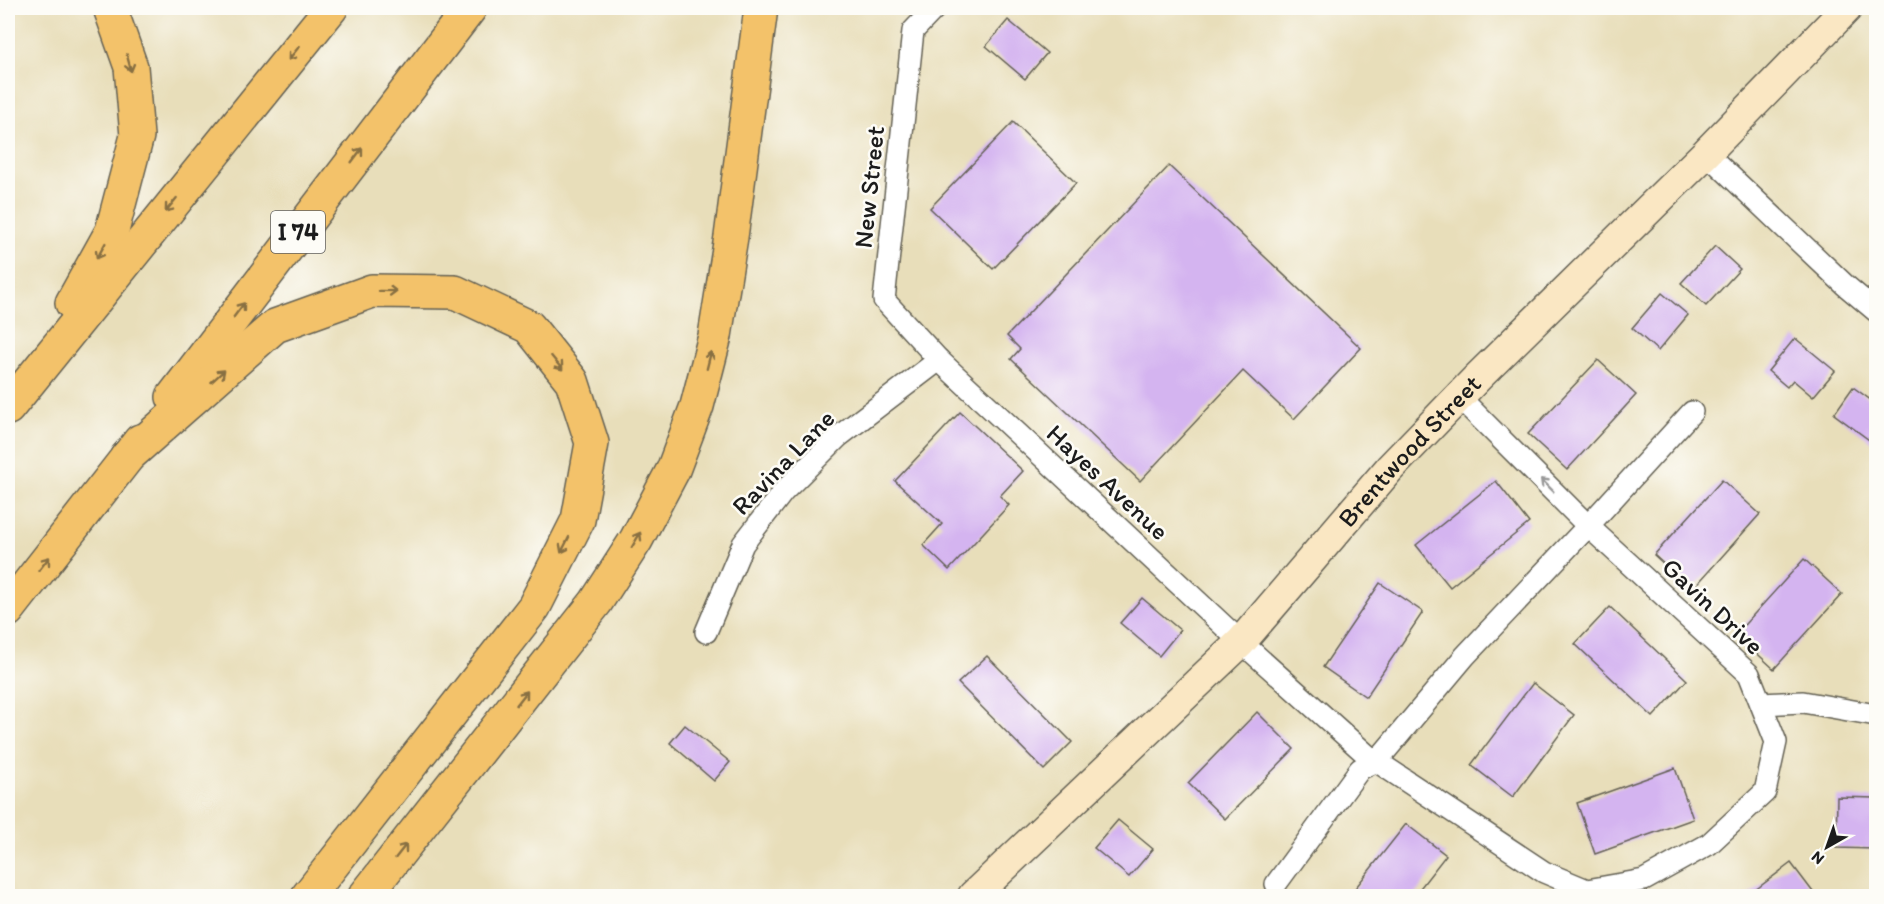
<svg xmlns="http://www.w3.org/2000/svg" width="1884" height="904" font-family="Itim,sans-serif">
<rect width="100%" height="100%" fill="#fdfcf7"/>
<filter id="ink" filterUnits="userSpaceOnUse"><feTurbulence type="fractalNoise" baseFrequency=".0167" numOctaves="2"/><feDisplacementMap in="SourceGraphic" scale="12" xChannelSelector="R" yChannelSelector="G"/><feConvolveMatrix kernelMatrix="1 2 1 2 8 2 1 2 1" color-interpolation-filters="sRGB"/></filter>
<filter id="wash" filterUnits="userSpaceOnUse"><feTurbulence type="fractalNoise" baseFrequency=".008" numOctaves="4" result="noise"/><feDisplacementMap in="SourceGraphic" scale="24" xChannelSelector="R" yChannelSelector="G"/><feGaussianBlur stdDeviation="1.35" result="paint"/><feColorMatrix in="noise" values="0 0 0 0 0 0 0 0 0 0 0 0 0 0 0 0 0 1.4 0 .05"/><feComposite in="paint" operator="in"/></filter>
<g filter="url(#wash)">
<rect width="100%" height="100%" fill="#e8deba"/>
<g id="blocks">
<g fill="#d4b4f0">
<path d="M 1008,20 L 1047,53 L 1025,79 L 986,46 Z"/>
<path d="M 1013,122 L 1076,183 L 993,269 L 930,208 Z"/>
<path d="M 1169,166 L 1361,348 L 1294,419 L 1243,371 L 1140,481 L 1011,359 L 1020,349 L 1007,336 Z"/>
<path d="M 1715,246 L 1740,269 L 1706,306 L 1681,283 Z"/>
<path d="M 1662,293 L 1688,315 L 1658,351 L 1632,328 Z"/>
<path d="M 1795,338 L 1835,371 L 1813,397 L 1793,380 L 1787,387 L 1768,371 Z"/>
<path d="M 1598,360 L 1636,395 L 1567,470 L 1528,434 Z"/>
<path d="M 1853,387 L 1876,404 L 1876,445 L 1834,414 Z"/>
<path d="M 960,412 L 1023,471 L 1000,496 L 1009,505 L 949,570 L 923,545 L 942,524 L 895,481 Z"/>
<path d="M 1722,480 L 1760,514 L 1692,590 L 1654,555 Z"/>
<path d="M 1496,481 L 1529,523 L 1450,587 L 1416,545 Z"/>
<path d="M 1804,559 L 1842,594 L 1774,669 L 1736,634 Z"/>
<path d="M 1380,583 L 1423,612 L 1366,697 L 1323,667 Z"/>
<path d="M 1142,598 L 1180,630 L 1159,656 L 1120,623 Z"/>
<path d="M 1610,607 L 1687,680 L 1653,717 L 1575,644 Z"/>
<path d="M 987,656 L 1072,742 L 1044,770 L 958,683 Z"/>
<path d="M 1533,683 L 1574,715 L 1513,797 L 1471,765 Z"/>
<path d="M 1257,712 L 1294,749 L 1225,819 L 1188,783 Z"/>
<path d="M 685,725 L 730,762 L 714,781 L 670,743 Z"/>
<path d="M 1675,768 L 1693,819 L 1595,854 L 1577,803 Z"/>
<path d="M 1837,797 L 1876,798 L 1876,849 L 1836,848 Z"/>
<path d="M 1118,820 L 1153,849 L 1129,877 L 1094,848 Z"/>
<path d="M 1406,824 L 1446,855 L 1414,896 L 1349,896 Z"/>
<path d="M 1791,863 L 1816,896 L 1752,896 L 1750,894 Z"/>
</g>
</g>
</g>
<g filter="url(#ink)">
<use href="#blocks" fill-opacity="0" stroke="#636053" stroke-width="1.5"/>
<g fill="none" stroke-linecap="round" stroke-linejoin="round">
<g stroke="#636053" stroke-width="24">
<g id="street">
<path d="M 935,8 L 913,31 L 884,300 L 939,360 L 1241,642 L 1367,755 L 1544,872 L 1587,890 L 1644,880 L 1709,844 L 1765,792 L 1776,742 L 1749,674 L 1588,526 L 1459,397"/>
<path d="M 1706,153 L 1845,285 L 1876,311"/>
<path d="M 706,632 L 743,544 L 783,492 L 838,437 L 939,360"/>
<path d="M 1761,704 L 1803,702 L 1876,715"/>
<path d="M 1276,884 L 1360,769 L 1377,761 L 1465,656 L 1588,526 L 1692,412"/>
</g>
</g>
<g stroke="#636053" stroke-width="33">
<g id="secondary">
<path id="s1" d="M 973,896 L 1241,642 L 1390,468 L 1478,377 L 1706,153 L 1847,8"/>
</g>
</g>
<g stroke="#636053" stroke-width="36">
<g id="highway">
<path d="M 72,303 L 112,231 L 137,136 L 131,67 L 110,8"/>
<path d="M 173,397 L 470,8"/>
<path d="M 8,408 L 331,8"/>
<path d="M 127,457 L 275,326 L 372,291 L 455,292 L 529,327 L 572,381 L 592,443 L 578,520 L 534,607 L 308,896"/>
<path d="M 8,610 L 140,441"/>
<path d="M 365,896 L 596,602 L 636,540 L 673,470 L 697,406 L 715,336 L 731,237 L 761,8"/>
</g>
</g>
<use href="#street" stroke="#fff" stroke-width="21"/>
<use href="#secondary" stroke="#fae7c3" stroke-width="30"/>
<use href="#highway" stroke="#f3c26a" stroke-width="33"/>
</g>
<defs><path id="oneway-shaft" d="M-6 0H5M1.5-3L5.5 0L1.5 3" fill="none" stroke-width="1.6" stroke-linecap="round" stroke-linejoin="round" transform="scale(1.5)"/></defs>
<g stroke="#886f43">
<use href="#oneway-shaft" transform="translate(294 53) rotate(129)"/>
<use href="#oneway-shaft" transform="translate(129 63) rotate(75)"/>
<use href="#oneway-shaft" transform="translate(357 155) rotate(-53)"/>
<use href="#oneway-shaft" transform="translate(171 205) rotate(129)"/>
<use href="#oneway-shaft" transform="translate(101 251) rotate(119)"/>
<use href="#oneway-shaft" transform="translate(388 291) rotate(1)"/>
<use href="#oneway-shaft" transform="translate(239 310) rotate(-53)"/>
<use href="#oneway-shaft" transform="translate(709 360) rotate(-76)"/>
<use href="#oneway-shaft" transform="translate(557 363) rotate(51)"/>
<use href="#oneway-shaft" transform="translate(218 376) rotate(-42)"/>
<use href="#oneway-shaft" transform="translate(636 540) rotate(-60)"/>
<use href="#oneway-shaft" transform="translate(565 545) rotate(117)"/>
<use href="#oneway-shaft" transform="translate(44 564) rotate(-52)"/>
<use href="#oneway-shaft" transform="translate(522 698) rotate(-52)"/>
<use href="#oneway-shaft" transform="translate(401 851) rotate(-52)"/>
</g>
<use stroke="#999" href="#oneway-shaft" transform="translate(1547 485) rotate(-135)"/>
</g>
<g text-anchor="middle" stroke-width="5" stroke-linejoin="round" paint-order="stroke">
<rect fill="#fdfcf7" stroke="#605f5e" stroke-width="1.5" x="271" y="211" width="54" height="42" rx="4.5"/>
<g font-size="24" font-weight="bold" fill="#1c1c1c">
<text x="298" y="240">I 74</text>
</g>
<g font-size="26" fill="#1c1c1c" stroke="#fdfcf7">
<text transform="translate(869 187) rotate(-84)" y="9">New Street</text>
<text dy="9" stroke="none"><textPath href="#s1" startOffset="624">Brentwood Street</textPath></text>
<text transform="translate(783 462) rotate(-46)" y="9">Ravina Lane</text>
<text transform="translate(1108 482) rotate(43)" y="9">Hayes Avenue</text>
<text transform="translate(1713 606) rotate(43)" y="9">Gavin Drive</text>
</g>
</g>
<rect width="1884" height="904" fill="none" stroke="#fdfcf7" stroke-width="30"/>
<g transform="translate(1827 847) rotate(220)" stroke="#fdfcf7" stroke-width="4.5" paint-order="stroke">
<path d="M0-4.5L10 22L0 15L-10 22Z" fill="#1c1c1c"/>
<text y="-9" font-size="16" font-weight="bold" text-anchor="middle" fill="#1c1c1c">N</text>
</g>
</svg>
